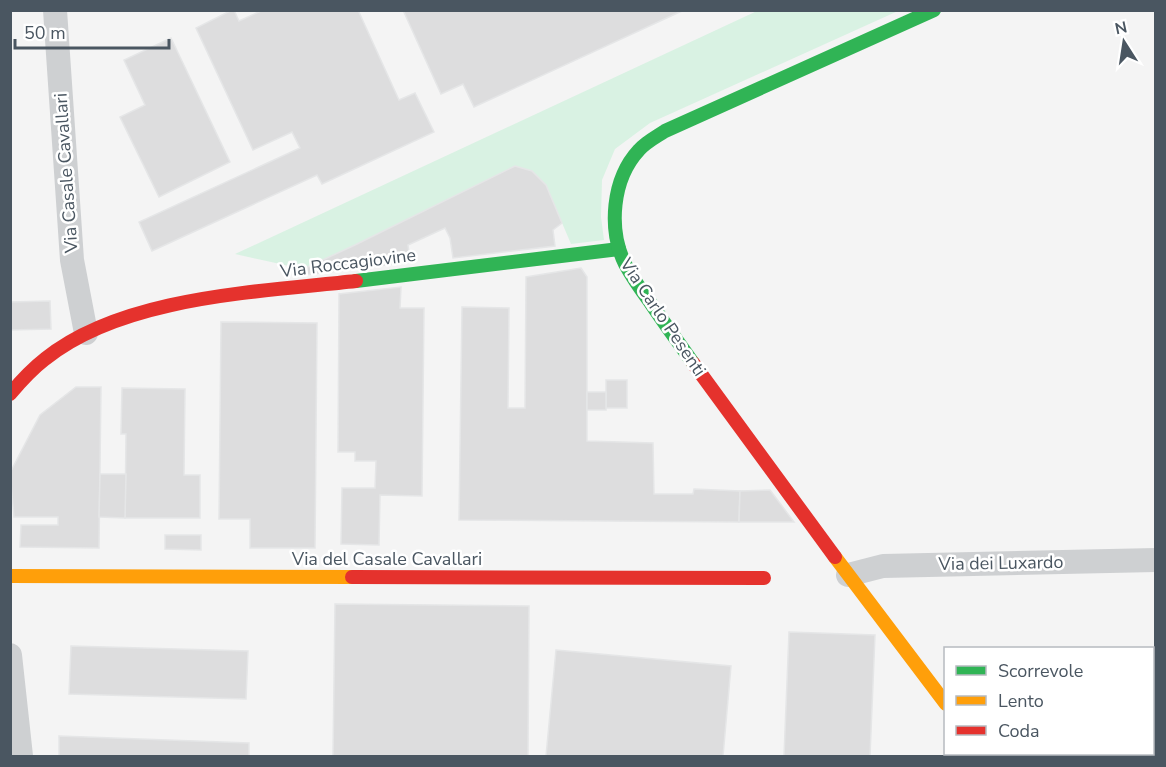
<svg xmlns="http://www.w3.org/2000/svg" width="1166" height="767" font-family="'Nunito Sans',sans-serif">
<rect width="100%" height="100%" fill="#f4f4f4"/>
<path fill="#d9f2e3" d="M 757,11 L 898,11 L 650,123 L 615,149 L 602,180 L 601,217 L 604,240 L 571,244 L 546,185 L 532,171 L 515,166 L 355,245 L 303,269 L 235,254 Z"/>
<g fill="#ddddde" stroke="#e5e6e7" stroke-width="1.5">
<path d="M 232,10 L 234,10 L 239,21 L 263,10 L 358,10 L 399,100 L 415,93 L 434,132 L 322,184 L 317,175 L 152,251 L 139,222 L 300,148 L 292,132 L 253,150 L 196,28 Z"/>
<path d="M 403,10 L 684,10 L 474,107 L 463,84 L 441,94 Z"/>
<path d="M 171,38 L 230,162 L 159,197 L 120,117 L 145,105 L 124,60 Z"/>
<path d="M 515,166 L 532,171 L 546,185 L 562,223 L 553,230 L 555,246 L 453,258 L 450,238 L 445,228 L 408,245 L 410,262 L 305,275 L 303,269 L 355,245 Z"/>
<path d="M 581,268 L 587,277 L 587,441 L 653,443 L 654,494 L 693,494 L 694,489 L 740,491 L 739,522 L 459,520 L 462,307 L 509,308 L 508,408 L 525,408 L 526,277 Z"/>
<path d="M 401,287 L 400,308 L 424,308 L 422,496 L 380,495 L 379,545 L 341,544 L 342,488 L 375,488 L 376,461 L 355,461 L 355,452 L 338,452 L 339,294 Z"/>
<path d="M 50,301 L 51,329 L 10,330 L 10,302 Z"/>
<path d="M 221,322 L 317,323 L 315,548 L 250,548 L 250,519 L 219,519 Z"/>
<rect x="606" y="380" width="21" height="28"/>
<path d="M 76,387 L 101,387 L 99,548 L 20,547 L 21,525 L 58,525 L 58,517 L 14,517 L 10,473 L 40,415 Z"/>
<path d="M 122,388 L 185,389 L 184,475 L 200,475 L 200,518 L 125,518 L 126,434 L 121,434 Z"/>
<rect x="587" y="392" width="19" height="18"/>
<path d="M 100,474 L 126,474 L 125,518 L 99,517 Z"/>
<path d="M 770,490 L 794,522 L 739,522 L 740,491 Z"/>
<path d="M 165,535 L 201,535 L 201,550 L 165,549 Z"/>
<path d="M 335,604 L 529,606 L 528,756 L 333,756 Z"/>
<path d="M 789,632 L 875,635 L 870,756 L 784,756 Z"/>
<path d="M 71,646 L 248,651 L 246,699 L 69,694 Z"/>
<path d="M 556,650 L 731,666 L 723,756 L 546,756 Z"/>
<path d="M 1156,693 L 1156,756 L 1133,756 L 1132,754 L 1152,754 L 1152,694 Z"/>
<path d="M 59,736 L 249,743 L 249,756 L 59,756 Z"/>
</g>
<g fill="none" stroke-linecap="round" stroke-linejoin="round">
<g stroke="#ced0d2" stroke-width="24">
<path d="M 55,10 L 72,260 L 86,333"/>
<path d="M 848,575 L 883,566 L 1156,560"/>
<path d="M 10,655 L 21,756"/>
<path d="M 983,754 L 985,756"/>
</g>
<g stroke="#30b455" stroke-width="14">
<path d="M 356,281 L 619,249"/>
<path d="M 693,363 C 679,343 664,323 650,302 C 641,290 632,277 625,264 C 608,229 612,179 639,150 C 646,142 656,137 665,131 L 934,10"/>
</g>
<g stroke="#ff9f0a" stroke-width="14">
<path d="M 835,557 L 946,704"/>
<path d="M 10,576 L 352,577"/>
</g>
<g stroke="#e5322d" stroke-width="14">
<path d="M 693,363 L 835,557"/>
<path d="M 10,394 C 21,381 32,369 45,359 C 123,296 259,292 356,281"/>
<path d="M 352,577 L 764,578"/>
</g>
</g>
<g text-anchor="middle" stroke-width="5" stroke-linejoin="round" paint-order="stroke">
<g font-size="18" fill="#4a5661" stroke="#fff">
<text transform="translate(66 173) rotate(-94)" y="6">Via Casale Cavallari</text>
<text transform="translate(348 263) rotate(-7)" y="6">Via Roccagiovine</text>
<text transform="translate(663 317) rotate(56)" y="6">Via Carlo Pesenti</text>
<text x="387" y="565">Via del Casale Cavallari</text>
<text transform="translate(1001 563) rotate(-1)" y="6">Via dei Luxardo</text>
</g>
</g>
<rect width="1166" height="767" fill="none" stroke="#4a5661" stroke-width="24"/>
<rect x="944" y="647" width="210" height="108" fill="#ffffff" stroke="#b7bbc0" stroke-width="1.5"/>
<rect x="956" y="666" width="30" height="9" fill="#30b455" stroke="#b7bbc0" stroke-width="1.5"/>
<text x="998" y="677" font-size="18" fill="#4a5661">Scorrevole</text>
<rect x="956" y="696" width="30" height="9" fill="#ff9f0a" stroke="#b7bbc0" stroke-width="1.5"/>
<text x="998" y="707" font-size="18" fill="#4a5661">Lento</text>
<rect x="956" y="726" width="30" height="9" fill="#e5322d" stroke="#b7bbc0" stroke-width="1.5"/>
<text x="998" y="737" font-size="18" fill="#4a5661">Coda</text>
<g transform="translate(1124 42) rotate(348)" stroke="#ffffff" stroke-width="4.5" paint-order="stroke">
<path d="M0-4.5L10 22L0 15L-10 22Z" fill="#4a5661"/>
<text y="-9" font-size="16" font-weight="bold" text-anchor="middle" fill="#4a5661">N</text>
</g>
<path d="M15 39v9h154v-9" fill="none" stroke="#4a5661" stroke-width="3"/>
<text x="24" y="39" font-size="18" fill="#4a5661" stroke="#ffffff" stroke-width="4.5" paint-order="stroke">50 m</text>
</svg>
